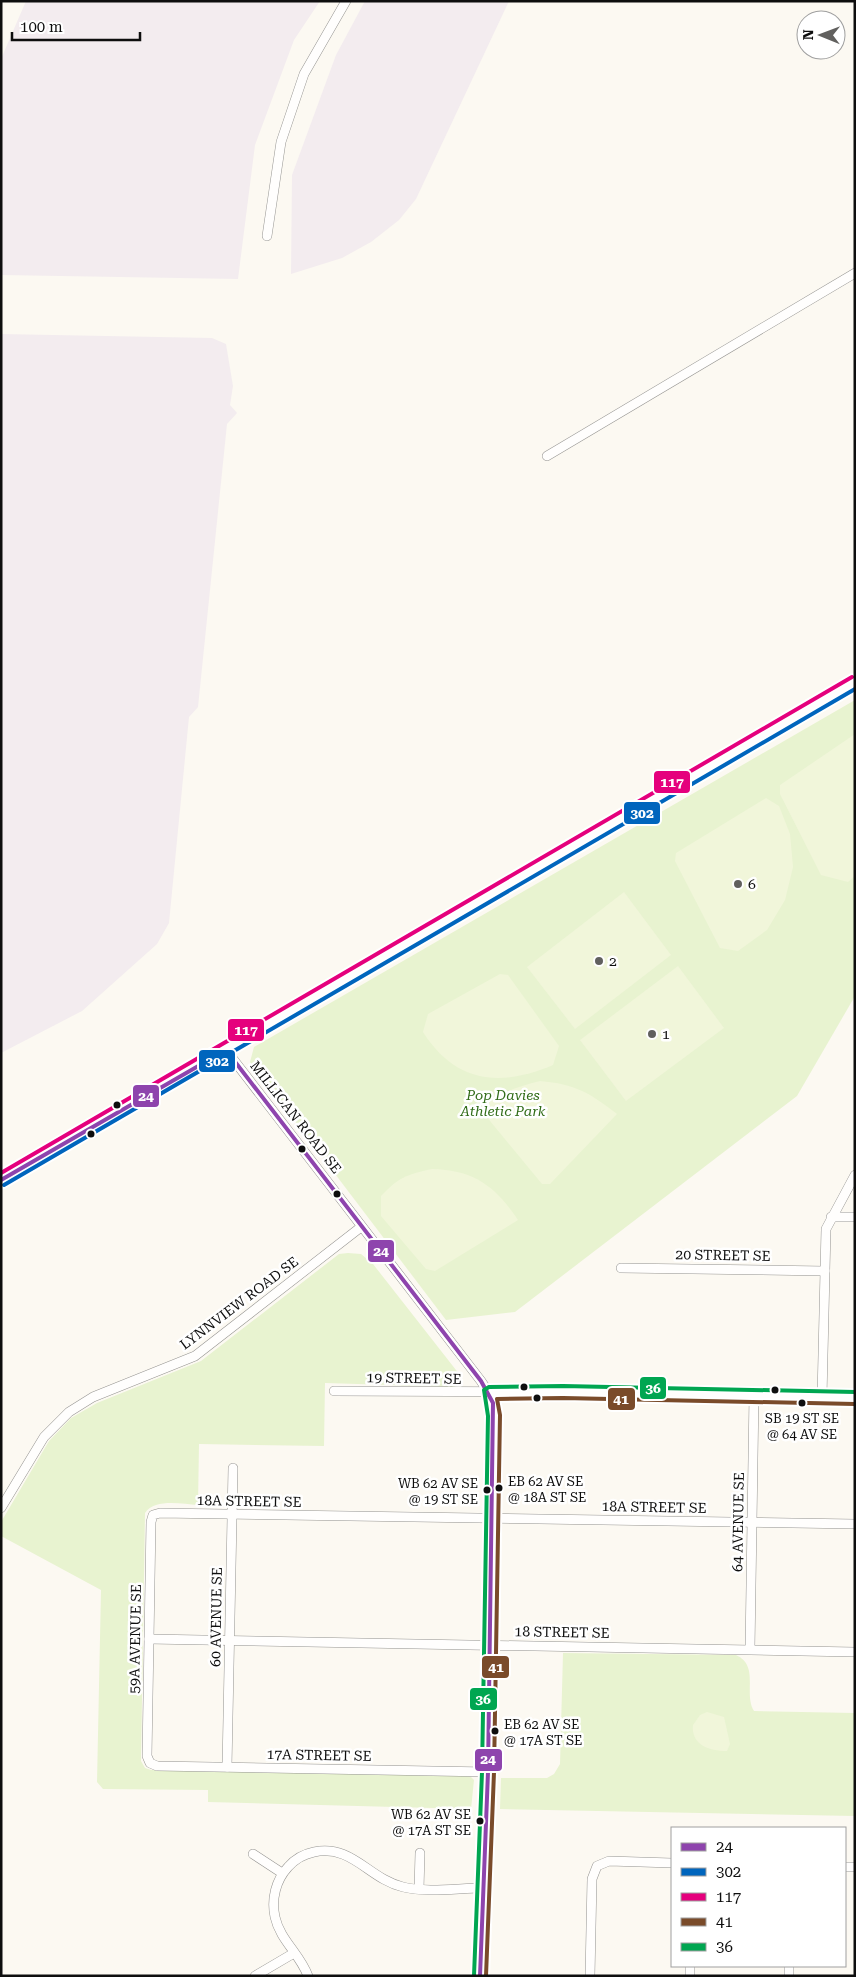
<svg xmlns="http://www.w3.org/2000/svg" width="856" height="1977" font-family="'Roboto Serif',serif">
<rect width="100%" height="100%" fill="#fcf9f2"/>
<g fill="#f3ecef">
<path d="M 26,1 L 320,1 L 294,40 L 255,145 L 238,279 L 1,275 L 1,59 Z"/>
<path d="M 365,1 L 509,1 L 416,199 L 399,220 L 371,242 L 342,258 L 291,274 L 292,175 L 336,55 Z"/>
<path d="M 1,334 L 212,338 L 226,344 L 233,386 L 230,405 L 237,413 L 227,424 L 198,707 L 189,717 L 169,923 L 157,944 L 82,1011 L 1,1053 Z"/>
</g>
<g fill="#e8f3d0">
<path d="M 855,700 L 855,996 L 797,1096 L 515,1312 L 446,1320 L 250,1062 L 254,1047 Z"/>
<path d="M 348,1253 L 361,1254 L 373,1264 L 456,1370 L 460,1375 L 455,1387 L 325,1383 L 324,1446 L 199,1444 L 198,1505 C 182,1504 155,1498 145,1513 L 141,1761 L 145,1768 L 151,1770 L 470,1776 L 474,1780 L 471,1809 L 208,1802 L 208,1790 L 103,1789 L 97,1782 L 101,1590 L 1,1536 L 1,1522 L 49,1441 L 71,1418 L 97,1403 L 201,1361 L 339,1254 Z"/>
<path d="M 563,1653 L 736,1655 C 760,1666 743,1693 754,1711 L 855,1713 L 855,1816 L 500,1809 L 501,1778 L 547,1778 L 554,1774 L 560,1764 Z"/>
</g>
<g fill="#f1f6da">
<path d="M 855,734 L 855,876 L 848,882 L 821,875 L 780,794 L 780,785 Z"/>
<path d="M 766,798 L 779,806 L 790,834 L 793,867 L 785,900 L 767,930 L 738,951 L 720,948 L 675,861 L 676,853 Z"/>
<path d="M 624,892 L 671,955 L 575,1029 L 527,967 Z"/>
<path d="M 678,966 L 724,1028 L 626,1101 L 580,1040 Z"/>
<path d="M 500,974 L 508,975 L 559,1046 L 553,1065 C 501,1087 456,1084 423,1032 L 428,1014 Z"/>
<path d="M 540,1081 C 575,1084 590,1093 617,1114 L 550,1184 L 542,1184 L 481,1110 C 498,1093 516,1087 540,1081 Z"/>
<path d="M 432,1169 C 474,1170 495,1186 518,1220 L 435,1271 L 426,1269 L 381,1216 L 381,1196 C 399,1177 406,1175 432,1169 Z"/>
<path d="M 707,1712 L 724,1717 L 730,1744 L 727,1751 C 709,1751 691,1745 693,1725 L 700,1715 Z"/>
</g>
<g fill="none" stroke-linecap="round" stroke-linejoin="round">
<g stroke="#959491" stroke-width="10">
<g id="minor">
<path d="M 267,236 L 281,142 L 304,74 L 346,1"/>
<path d="M 547,456 L 855,273"/>
<path d="M 226,1050 L 481,1381 L 489,1393 L 493,1403 L 488,1772 L 480,1976"/>
<path d="M 1,1180 L 855,682"/>
<path d="M 831,1217 L 855,1217"/>
<path d="M 621,1268 L 825,1271"/>
<path d="M 334,1391 L 563,1392 L 855,1398"/>
<path d="M 822,1397 L 826,1229 L 855,1175"/>
<path d="M 1,1508 L 44,1437 L 69,1412 L 93,1397 L 195,1356 L 361,1227"/>
<path d="M 149,1639 L 855,1652"/>
<path d="M 750,1649 L 754,1395"/>
<path d="M 227,1767 L 233,1468"/>
<path d="M 488,1772 L 157,1766 L 150,1763 L 147,1756 L 151,1522 L 153,1515 L 160,1513 L 855,1524"/>
<path d="M 253,1854 L 282,1873"/>
<path d="M 845,1867 L 855,1867"/>
<path d="M 419,1889 L 420,1853"/>
<path d="M 255,1976 L 294,1953"/>
<path d="M 308,1976 C 300,1954 280,1940 275,1917 C 271,1899 276,1880 288,1867 C 295,1859 304,1854 314,1852 C 352,1844 369,1879 403,1887 C 428,1893 458,1888 483,1888"/>
<path d="M 590,1976 L 592,1879 L 597,1866 L 609,1861 L 672,1863"/>
<path d="M 690,1976 L 690,1966"/>
<path d="M 789,1976 L 789,1966"/>
</g>
</g>
<use href="#minor" stroke="#fffefd" stroke-width="9"/>
<g stroke="#fff" stroke-width="8">
<g id="bus-1">
<path d="M 226,1050 L 481,1381 L 493,1403 L 488,1772 L 480,1976"/>
<path d="M 1,1180 L 226,1050"/>
</g>
</g>
<g stroke="#fff" stroke-width="8">
<path id="bus-2" d="M 4,1185 L 855,689"/>
</g>
<g stroke="#fff" stroke-width="8">
<path id="bus-3" d="M 1,1173 L 852,677"/>
</g>
<g stroke="#fff" stroke-width="8">
<path id="bus-4" d="M 486,1976 L 494,1772 L 500,1415 L 497,1399 L 563,1398 L 855,1404"/>
</g>
<g stroke="#fff" stroke-width="8">
<path id="bus-5" d="M 474,1976 L 482,1772 L 488,1416 L 484,1390 L 489,1387 L 563,1386 L 855,1392"/>
</g>
<use href="#bus-1" stroke="#8e44ad" stroke-width="4"/>
<use href="#bus-2" stroke="#0065bd" stroke-width="4"/>
<use href="#bus-3" stroke="#e5007d" stroke-width="4"/>
<use href="#bus-4" stroke="#7a4b2a" stroke-width="4"/>
<use href="#bus-5" stroke="#00a651" stroke-width="4"/>
</g>
<g fill="#61605e" stroke="#fff" stroke-width="2">
<circle cx="738" cy="884" r="5"/>
<circle cx="599" cy="961" r="5"/>
<circle cx="652" cy="1034" r="5"/>
</g>
<g fill="#0e0e0e" stroke="#fff" stroke-width="2">
<circle cx="117" cy="1105" r="4.5"/>
<circle cx="91" cy="1134" r="4.5"/>
<circle cx="302" cy="1149" r="4.5"/>
<circle cx="337" cy="1194" r="4.5"/>
<circle cx="524" cy="1387" r="4.5"/>
<circle cx="775" cy="1390" r="4.5"/>
<circle cx="537" cy="1398" r="4.5"/>
<circle cx="802" cy="1403" r="4.5"/>
<circle cx="499" cy="1488" r="4.5"/>
<circle cx="487" cy="1490" r="4.5"/>
<circle cx="495" cy="1731" r="4.5"/>
<circle cx="480" cy="1821" r="4.5"/>
</g>
<g text-anchor="middle" stroke-width="5" stroke-linejoin="round" paint-order="stroke">
<g font-size="13" fill="#0e0e0e" stroke="#fff" text-anchor="start">
<text x="802" y="1423" text-anchor="middle">SB 19 ST SE<tspan x="802" dy="16">@ 64 AV SE</tspan></text>
<text x="508" y="1486">EB 62 AV SE<tspan x="508" dy="16">@ 18A ST SE</tspan></text>
<text x="478" y="1488" text-anchor="end">WB 62 AV SE<tspan x="478" dy="16">@ 19 ST SE</tspan></text>
<text x="504" y="1729">EB 62 AV SE<tspan x="504" dy="16">@ 17A ST SE</tspan></text>
<text x="471" y="1819" text-anchor="end">WB 62 AV SE<tspan x="471" dy="16">@ 17A ST SE</tspan></text>
</g>
<g font-size="14" fill="#0e0e0e" stroke="#fff" text-anchor="start">
<text x="748" y="889">6</text>
<text x="609" y="966">2</text>
<text x="662" y="1039">1</text>
</g>
<g font-size="14" font-style="italic" fill="#316c18" stroke="#fff">
<text x="503" y="1100">Pop Davies<tspan x="503" dy="16">Athletic Park</tspan></text>
</g>
<g font-size="14" fill="#0e0e0e" stroke="#fff">
<text transform="translate(296 1117) rotate(52)" y="5">MILLICAN ROAD SE</text>
<text transform="translate(723 1255) rotate(1)" y="5">20 STREET SE</text>
<text transform="translate(239 1303) rotate(-37)" y="5">LYNNVIEW ROAD SE</text>
<text transform="translate(414 1378) rotate(1)" y="5">19 STREET SE</text>
<text transform="translate(249 1501) rotate(1)" y="5">18A STREET SE</text>
<text transform="translate(654 1507) rotate(1)" y="5">18A STREET SE</text>
<text transform="translate(738 1522) rotate(-89)" y="5">64 AVENUE SE</text>
<text transform="translate(216 1617) rotate(-89)" y="5">60 AVENUE SE</text>
<text transform="translate(562 1632) rotate(1)" y="5">18 STREET SE</text>
<text transform="translate(135 1639) rotate(-89)" y="5">59A AVENUE SE</text>
<text transform="translate(319 1755) rotate(1)" y="5">17A STREET SE</text>
</g>
</g>
<g stroke="#fff" stroke-width="2">
<rect x="653" y="770" width="38" height="24" rx="5" fill="#e5007d"/>
<rect x="623" y="801" width="38" height="24" rx="5" fill="#0065bd"/>
<rect x="227" y="1018" width="38" height="24" rx="5" fill="#e5007d"/>
<rect x="198" y="1049" width="38" height="24" rx="5" fill="#0065bd"/>
<rect x="132" y="1084" width="28" height="24" rx="5" fill="#8e44ad"/>
<rect x="367" y="1239" width="28" height="24" rx="5" fill="#8e44ad"/>
<rect x="639" y="1376" width="28" height="24" rx="5" fill="#00a651"/>
<rect x="607" y="1387" width="29" height="24" rx="5" fill="#7a4b2a"/>
<rect x="481" y="1655" width="29" height="24" rx="5" fill="#7a4b2a"/>
<rect x="469" y="1687" width="29" height="24" rx="5" fill="#00a651"/>
<rect x="474" y="1748" width="29" height="24" rx="5" fill="#8e44ad"/>
</g>
<g font-size="14" text-anchor="middle" font-weight="bold" fill="#fff">
<text x="672" y="787">117</text>
<text x="642" y="818">302</text>
<text x="246" y="1035">117</text>
<text x="217" y="1066">302</text>
<text x="146" y="1101">24</text>
<text x="381" y="1256">24</text>
<text x="653" y="1393">36</text>
<text x="621" y="1404">41</text>
<text x="496" y="1672">41</text>
<text x="483" y="1704">36</text>
<text x="488" y="1764">24</text>
</g>
<rect width="856" height="1977" fill="none" stroke="#0e0e0e" stroke-width="5"/>
<rect x="671" y="1827" width="175" height="140" fill="#ffffff" stroke="#9f9f9f"/>
<rect x="681" y="1843" width="25" height="8" fill="#8e44ad" stroke="#9f9f9f"/>
<text x="716" y="1852" font-size="15" fill="#0e0e0e">24</text>
<rect x="681" y="1868" width="25" height="8" fill="#0065bd" stroke="#9f9f9f"/>
<text x="716" y="1877" font-size="15" fill="#0e0e0e">302</text>
<rect x="681" y="1893" width="25" height="8" fill="#e5007d" stroke="#9f9f9f"/>
<text x="716" y="1902" font-size="15" fill="#0e0e0e">117</text>
<rect x="681" y="1918" width="25" height="8" fill="#7a4b2a" stroke="#9f9f9f"/>
<text x="716" y="1927" font-size="15" fill="#0e0e0e">41</text>
<rect x="681" y="1943" width="25" height="8" fill="#00a651" stroke="#9f9f9f"/>
<text x="716" y="1952" font-size="15" fill="#0e0e0e">36</text>
<g transform="translate(821 35) rotate(271)"><circle r="24" fill="#ffffff" stroke="#9f9f9f"/>
<path d="M0-4L9 19L0 12L-9 19Z" fill="#61605e"/>
<text y="-8" font-size="14" font-weight="bold" text-anchor="middle" fill="#0e0e0e">N</text>
</g>
<path d="M12 32v8h128v-8" fill="none" stroke="#0e0e0e" stroke-width="2.5"/>
<text x="20" y="32" font-size="15" fill="#0e0e0e" stroke="#ffffff" stroke-width="4" paint-order="stroke">100 m</text>
</svg>
